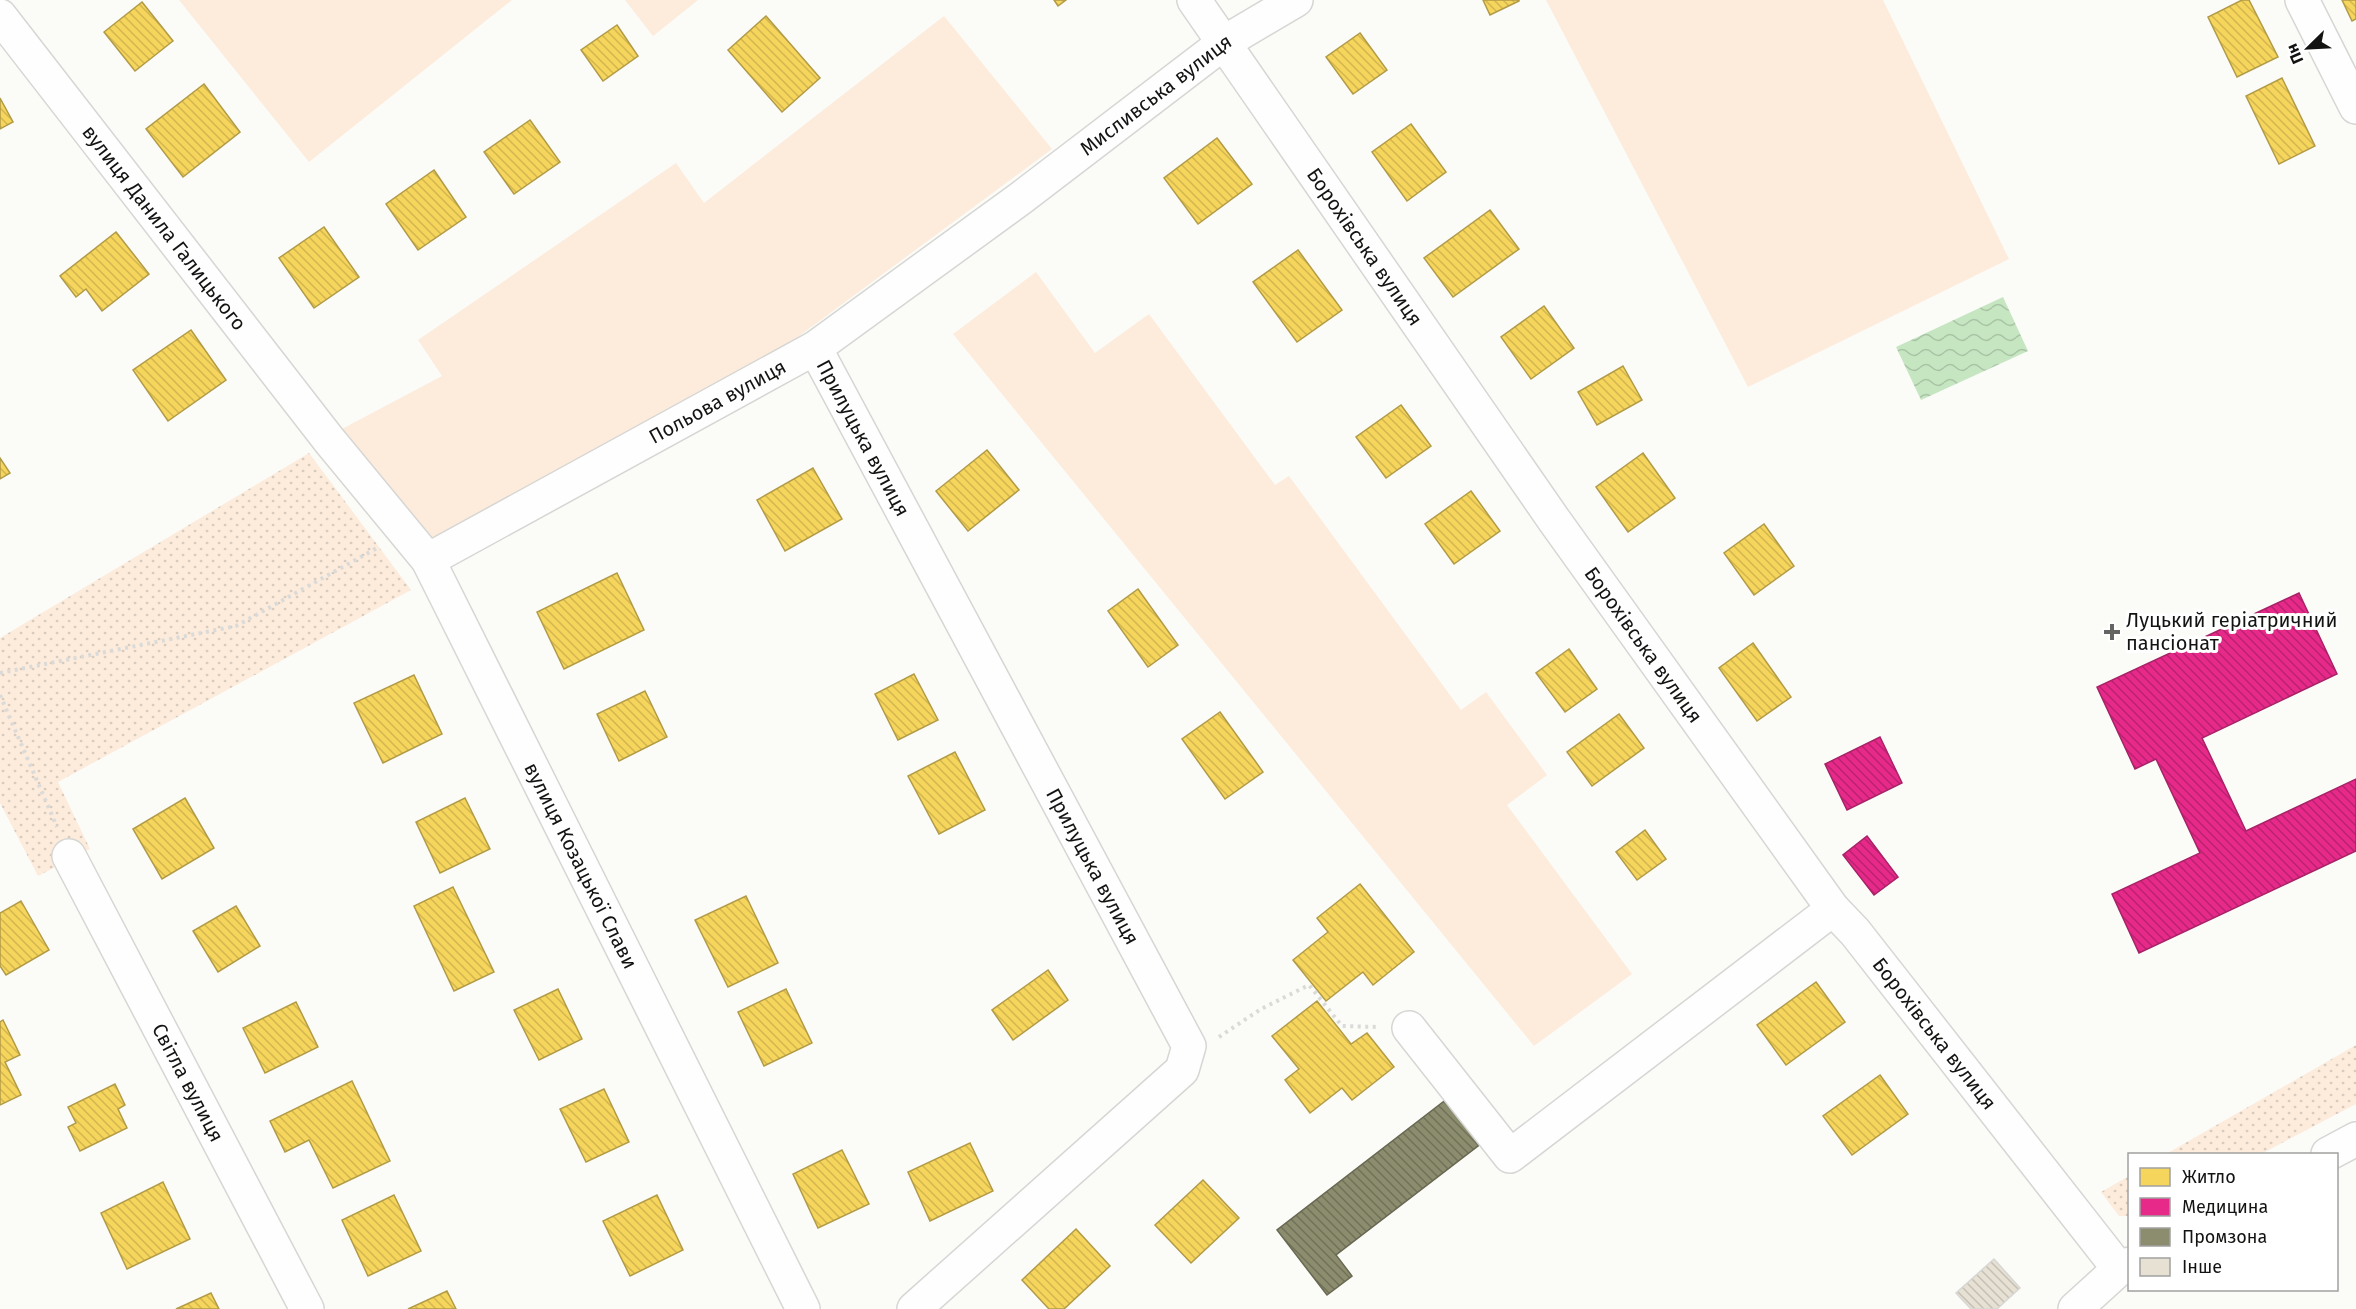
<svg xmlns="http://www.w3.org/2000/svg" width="2356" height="1309" font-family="'Fira Sans',sans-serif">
<defs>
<pattern id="grass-dots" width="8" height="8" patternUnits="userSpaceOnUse" patternTransform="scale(1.5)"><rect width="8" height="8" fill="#fdecdc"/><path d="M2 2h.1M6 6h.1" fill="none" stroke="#d8cabc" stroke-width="1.8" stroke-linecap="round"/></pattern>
<pattern id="water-waves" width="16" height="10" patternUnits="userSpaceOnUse" patternTransform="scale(1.5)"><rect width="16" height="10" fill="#c6e6c1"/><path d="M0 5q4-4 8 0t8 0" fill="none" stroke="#a9c4a5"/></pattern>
<pattern id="homes-back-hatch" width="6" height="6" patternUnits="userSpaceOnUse" patternTransform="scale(1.5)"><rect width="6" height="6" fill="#f6d55c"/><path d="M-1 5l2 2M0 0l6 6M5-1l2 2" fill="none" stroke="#d2b64f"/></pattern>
<pattern id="health-back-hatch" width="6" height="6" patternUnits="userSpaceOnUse" patternTransform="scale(1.5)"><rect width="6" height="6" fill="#e7298a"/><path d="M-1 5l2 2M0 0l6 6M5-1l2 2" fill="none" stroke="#ba226f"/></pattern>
<pattern id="industry-back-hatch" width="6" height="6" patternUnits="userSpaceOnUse" patternTransform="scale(1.5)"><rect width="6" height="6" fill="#8c8c6e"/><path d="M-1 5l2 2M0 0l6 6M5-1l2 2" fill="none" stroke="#717159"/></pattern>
<pattern id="building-back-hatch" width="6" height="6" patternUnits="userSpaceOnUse" patternTransform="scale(1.5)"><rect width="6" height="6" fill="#e7e1d4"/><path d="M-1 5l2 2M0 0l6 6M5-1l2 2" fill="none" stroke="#c5c0b5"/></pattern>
</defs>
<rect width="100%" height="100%" fill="#fbfbf8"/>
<g fill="url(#grass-dots)">
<path d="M 309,453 L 411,590 L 58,782 L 90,849 L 38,876 L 0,803 L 0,638 Z"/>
<path d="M 2356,1045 L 2356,1104 L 2261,1154 L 2166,1154 Z"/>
<path d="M 2129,1176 L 2129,1216 L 2119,1216 L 2101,1192 Z"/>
</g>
<g fill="#fdecdc">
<path d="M 179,0 L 512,0 L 309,162 Z"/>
<path d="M 625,0 L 698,0 L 653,36 Z"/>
<path d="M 1546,0 L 1883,0 L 2009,259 L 1748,387 Z"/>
<path d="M 944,16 L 1052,149 L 787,345 L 430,539 L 342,429 L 442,376 L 418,340 L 676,163 L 704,203 Z"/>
<path d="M 1036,272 L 1095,353 L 1149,314 L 1275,485 L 1289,476 L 1461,710 L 1486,692 L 1547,775 L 1507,805 L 1632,974 L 1534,1046 L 953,334 Z"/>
</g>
<path fill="url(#water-waves)" d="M 2003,297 L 2028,351 L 1921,400 L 1896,347 Z"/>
<g fill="url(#homes-back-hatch)" stroke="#b29b46" stroke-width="1.5">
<path d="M 1054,0 L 1066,0 L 1058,6 Z"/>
<path d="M 1483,0 L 1519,0 L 1519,1 L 1490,15 Z"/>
<path d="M 2242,0 L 2249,0 L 2278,57 L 2237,77 L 2208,17 Z"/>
<path d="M 2342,0 L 2356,0 L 2356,19 L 2352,21 Z"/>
<path d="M 142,2 L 173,41 L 135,71 L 104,32 Z"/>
<path d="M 766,16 L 820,78 L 782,112 L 728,50 Z"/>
<path d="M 617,25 L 638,56 L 603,81 L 581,50 Z"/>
<path d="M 1360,33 L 1387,70 L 1353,94 L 1326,57 Z"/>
<path d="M 2282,78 L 2315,146 L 2279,164 L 2246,96 Z"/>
<path d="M 204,84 L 240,132 L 183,177 L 146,129 Z"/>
<path d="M 0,98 L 13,122 L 0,129 Z"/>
<path d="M 530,120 L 560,162 L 514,194 L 484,152 Z"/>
<path d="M 1411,124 L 1446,172 L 1407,201 L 1372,152 Z"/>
<path d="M 1217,138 L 1252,184 L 1198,224 L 1164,178 Z"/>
<path d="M 434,170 L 466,217 L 418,250 L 386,204 Z"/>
<path d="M 1490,210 L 1519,249 L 1453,297 L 1424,258 Z"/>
<path d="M 324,227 L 359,277 L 314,308 L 279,258 Z"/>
<path d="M 116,232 L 149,274 L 102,311 L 86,289 L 76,297 L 60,276 Z"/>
<path d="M 1298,250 L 1342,310 L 1297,342 L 1253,282 Z"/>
<path d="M 1544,306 L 1574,348 L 1531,379 L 1501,337 Z"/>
<path d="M 191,330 L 226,380 L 168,421 L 133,370 Z"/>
<path d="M 1623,366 L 1642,400 L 1597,425 L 1578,392 Z"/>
<path d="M 1401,405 L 1431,446 L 1386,478 L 1356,437 Z"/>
<path d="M 987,450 L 1019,490 L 968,531 L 936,491 Z"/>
<path d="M 1643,453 L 1675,498 L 1628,532 L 1596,487 Z"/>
<path d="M 0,458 L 10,473 L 0,479 Z"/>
<path d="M 813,468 L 842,519 L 785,551 L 757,500 Z"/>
<path d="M 1471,491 L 1500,531 L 1454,564 L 1425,524 Z"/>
<path d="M 1764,524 L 1794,566 L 1754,595 L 1724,553 Z"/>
<path d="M 617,573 L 644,630 L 564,669 L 537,612 Z"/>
<path d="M 1138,589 L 1178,645 L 1148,667 L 1108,611 Z"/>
<path d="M 1753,643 L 1791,697 L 1757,721 L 1719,668 Z"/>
<path d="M 1569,649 L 1597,689 L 1565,712 L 1536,673 Z"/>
<path d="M 914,674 L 938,720 L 898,740 L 875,694 Z"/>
<path d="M 414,675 L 442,734 L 383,763 L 354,703 Z"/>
<path d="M 645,691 L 667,737 L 619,761 L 597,714 Z"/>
<path d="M 1220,712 L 1263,772 L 1225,799 L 1182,739 Z"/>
<path d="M 1619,714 L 1644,748 L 1592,786 L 1567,752 Z"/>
<path d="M 955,752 L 985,810 L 939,834 L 908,776 Z"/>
<path d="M 185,798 L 214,848 L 162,879 L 133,829 Z"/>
<path d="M 465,798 L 490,849 L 440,873 L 416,822 Z"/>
<path d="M 1645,830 L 1666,859 L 1637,880 L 1616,852 Z"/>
<path d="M 1360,884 L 1414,952 L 1373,985 L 1363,972 L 1326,1001 L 1293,960 L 1328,932 L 1317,918 Z"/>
<path d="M 453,887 L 494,972 L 454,991 L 414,906 Z"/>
<path d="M 746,896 L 778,963 L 728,987 L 695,920 Z"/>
<path d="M 21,901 L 49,950 L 6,975 L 0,966 L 0,913 Z"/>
<path d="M 236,906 L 260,946 L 218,972 L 193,931 Z"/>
<path d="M 1048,970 L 1068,1000 L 1013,1040 L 992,1010 Z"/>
<path d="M 1816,982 L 1845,1022 L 1786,1065 L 1757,1025 Z"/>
<path d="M 558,989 L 582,1039 L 539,1060 L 514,1010 Z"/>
<path d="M 786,989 L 812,1043 L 764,1066 L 738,1012 Z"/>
<path d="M 1317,1001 L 1351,1044 L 1367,1033 L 1394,1067 L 1352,1100 L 1342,1088 L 1310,1113 L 1285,1080 L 1299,1069 L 1272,1036 Z"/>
<path d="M 296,1002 L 318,1047 L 265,1073 L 243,1028 Z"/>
<path d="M 3,1020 L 20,1055 L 5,1062 L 21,1095 L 0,1105 L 0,1022 Z"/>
<path d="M 1880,1075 L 1908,1114 L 1852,1155 L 1823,1116 Z"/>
<path d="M 352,1081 L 390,1161 L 333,1188 L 309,1140 L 285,1152 L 270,1121 Z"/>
<path d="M 115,1084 L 125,1105 L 118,1109 L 127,1128 L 80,1151 L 68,1127 L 76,1123 L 68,1107 Z"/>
<path d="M 604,1089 L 629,1142 L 586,1162 L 560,1109 Z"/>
<path d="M 970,1143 L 993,1191 L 930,1221 L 908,1172 Z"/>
<path d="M 842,1150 L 869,1204 L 818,1228 L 793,1174 Z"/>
<path d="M 1203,1180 L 1239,1218 L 1191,1263 L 1155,1225 Z"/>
<path d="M 163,1182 L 190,1239 L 127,1269 L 101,1213 Z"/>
<path d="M 394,1195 L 421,1251 L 368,1276 L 342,1220 Z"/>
<path d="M 657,1195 L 683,1250 L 630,1276 L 603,1221 Z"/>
<path d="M 1076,1229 L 1110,1266 L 1064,1309 L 1049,1309 L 1022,1280 Z"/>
<path d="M 447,1291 L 456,1309 L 408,1309 Z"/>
<path d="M 211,1293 L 219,1309 L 176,1309 Z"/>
</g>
<g fill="url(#health-back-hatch)" stroke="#a72266" stroke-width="1.5">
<path d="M 2299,593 L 2337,674 L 2202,738 L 2246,831 L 2356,779 L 2356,851 L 2139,953 L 2112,894 L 2200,853 L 2156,759 L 2135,769 L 2097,687 Z"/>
<path d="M 1880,737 L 1902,783 L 1847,810 L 1825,764 Z"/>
<path d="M 1867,836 L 1898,877 L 1874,895 L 1843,855 Z"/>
</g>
<path fill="url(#industry-back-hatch)" stroke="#686852" stroke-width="1.5" d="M 1452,1095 L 1487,1139 L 1336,1255 L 1352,1276 L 1327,1295 L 1277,1230 Z"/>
<path fill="url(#building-back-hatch)" stroke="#d7d7d4" stroke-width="1.5" d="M 1994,1259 L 2020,1288 L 1997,1309 L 1971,1309 L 1956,1293 Z"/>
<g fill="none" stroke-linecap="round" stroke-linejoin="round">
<g stroke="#d6d6d4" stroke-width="36">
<g id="minor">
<path id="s1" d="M 1194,0 L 1554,520 L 1833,909 L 1855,932 L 2119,1269"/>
<path d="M 2302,0 L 2356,107"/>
<path id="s2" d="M 0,16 L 329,440 L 428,560 L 803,1309"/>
<path id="s3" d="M 815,348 L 1189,1046 L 1182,1070 L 914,1309"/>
<path id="s4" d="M 428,560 L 815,348 L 1021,198 L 1225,42 L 1296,0"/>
<path id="s5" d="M 69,856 L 307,1309"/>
<path d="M 1409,1028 L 1510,1156 L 1833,909"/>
<path d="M 2328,1154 L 2356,1139"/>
<path d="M 2075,1309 L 2119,1269 L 2130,1264"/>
</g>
</g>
<g stroke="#dadad9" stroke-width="4" stroke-dasharray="3 4.5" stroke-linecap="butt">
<path d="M 0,673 L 236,626 L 377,548"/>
<path d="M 0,695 L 57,827"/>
<path d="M 1219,1037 L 1261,1009 L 1309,985 L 1342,1026 L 1378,1027"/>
</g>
<use href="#minor" stroke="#fefefe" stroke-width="33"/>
</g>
<path fill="#646462" stroke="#fff" stroke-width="2" d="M2109 623h6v6h6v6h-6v6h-6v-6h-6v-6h6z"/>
<g text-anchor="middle" stroke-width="6" stroke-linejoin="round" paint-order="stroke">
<g font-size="20" fill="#131311" stroke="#fff">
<text dy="7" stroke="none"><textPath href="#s4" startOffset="866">Мисливська вулиця</textPath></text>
<text dy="7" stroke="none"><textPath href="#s2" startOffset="268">вулиця Данила Галицького</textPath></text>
<text dy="7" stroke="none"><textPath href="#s1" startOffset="300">Борохівська вулиця</textPath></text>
<text dy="7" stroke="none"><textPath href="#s4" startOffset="330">Польова вулиця</textPath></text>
<text dy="7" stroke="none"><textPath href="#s3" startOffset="102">Прилуцька вулиця</textPath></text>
<text dy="7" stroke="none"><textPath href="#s1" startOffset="786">Борохівська вулиця</textPath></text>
<text dy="7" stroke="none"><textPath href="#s2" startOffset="1034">вулиця Козацької Слави</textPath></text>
<text dy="7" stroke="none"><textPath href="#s3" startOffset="588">Прилуцька вулиця</textPath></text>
<text dy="7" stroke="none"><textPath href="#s1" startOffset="1272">Борохівська вулиця</textPath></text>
<text dy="7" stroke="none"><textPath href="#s5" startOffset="256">Світла вулиця</textPath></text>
</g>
<g font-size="20" fill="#131311" stroke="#fff" text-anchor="start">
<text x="2126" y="627">Луцький геріатричний<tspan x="2126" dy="23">пансіонат</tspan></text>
</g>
</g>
<rect x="2128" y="1153" width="210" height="138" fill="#ffffff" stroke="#a1a1a0" stroke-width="1.5"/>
<rect x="2140" y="1168" width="30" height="18" fill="#f6d55c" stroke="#a1a1a0" stroke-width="1.5"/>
<text x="2182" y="1183" font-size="18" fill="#131311">Житло</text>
<rect x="2140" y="1198" width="30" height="18" fill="#e7298a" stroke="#a1a1a0" stroke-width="1.5"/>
<text x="2182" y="1213" font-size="18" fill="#131311">Медицина</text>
<rect x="2140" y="1228" width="30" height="18" fill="#8c8c6e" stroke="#a1a1a0" stroke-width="1.5"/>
<text x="2182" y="1243" font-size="18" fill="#131311">Промзона</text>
<rect x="2140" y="1258" width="30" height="18" fill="#e7e1d4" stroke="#a1a1a0" stroke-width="1.5"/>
<text x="2182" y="1273" font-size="18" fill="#131311">Інше</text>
<g transform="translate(2308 48) rotate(246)" stroke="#ffffff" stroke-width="4.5" paint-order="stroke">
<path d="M0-4.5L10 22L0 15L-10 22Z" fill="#131311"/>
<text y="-9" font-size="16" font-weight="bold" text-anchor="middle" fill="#131311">Пн</text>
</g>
</svg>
